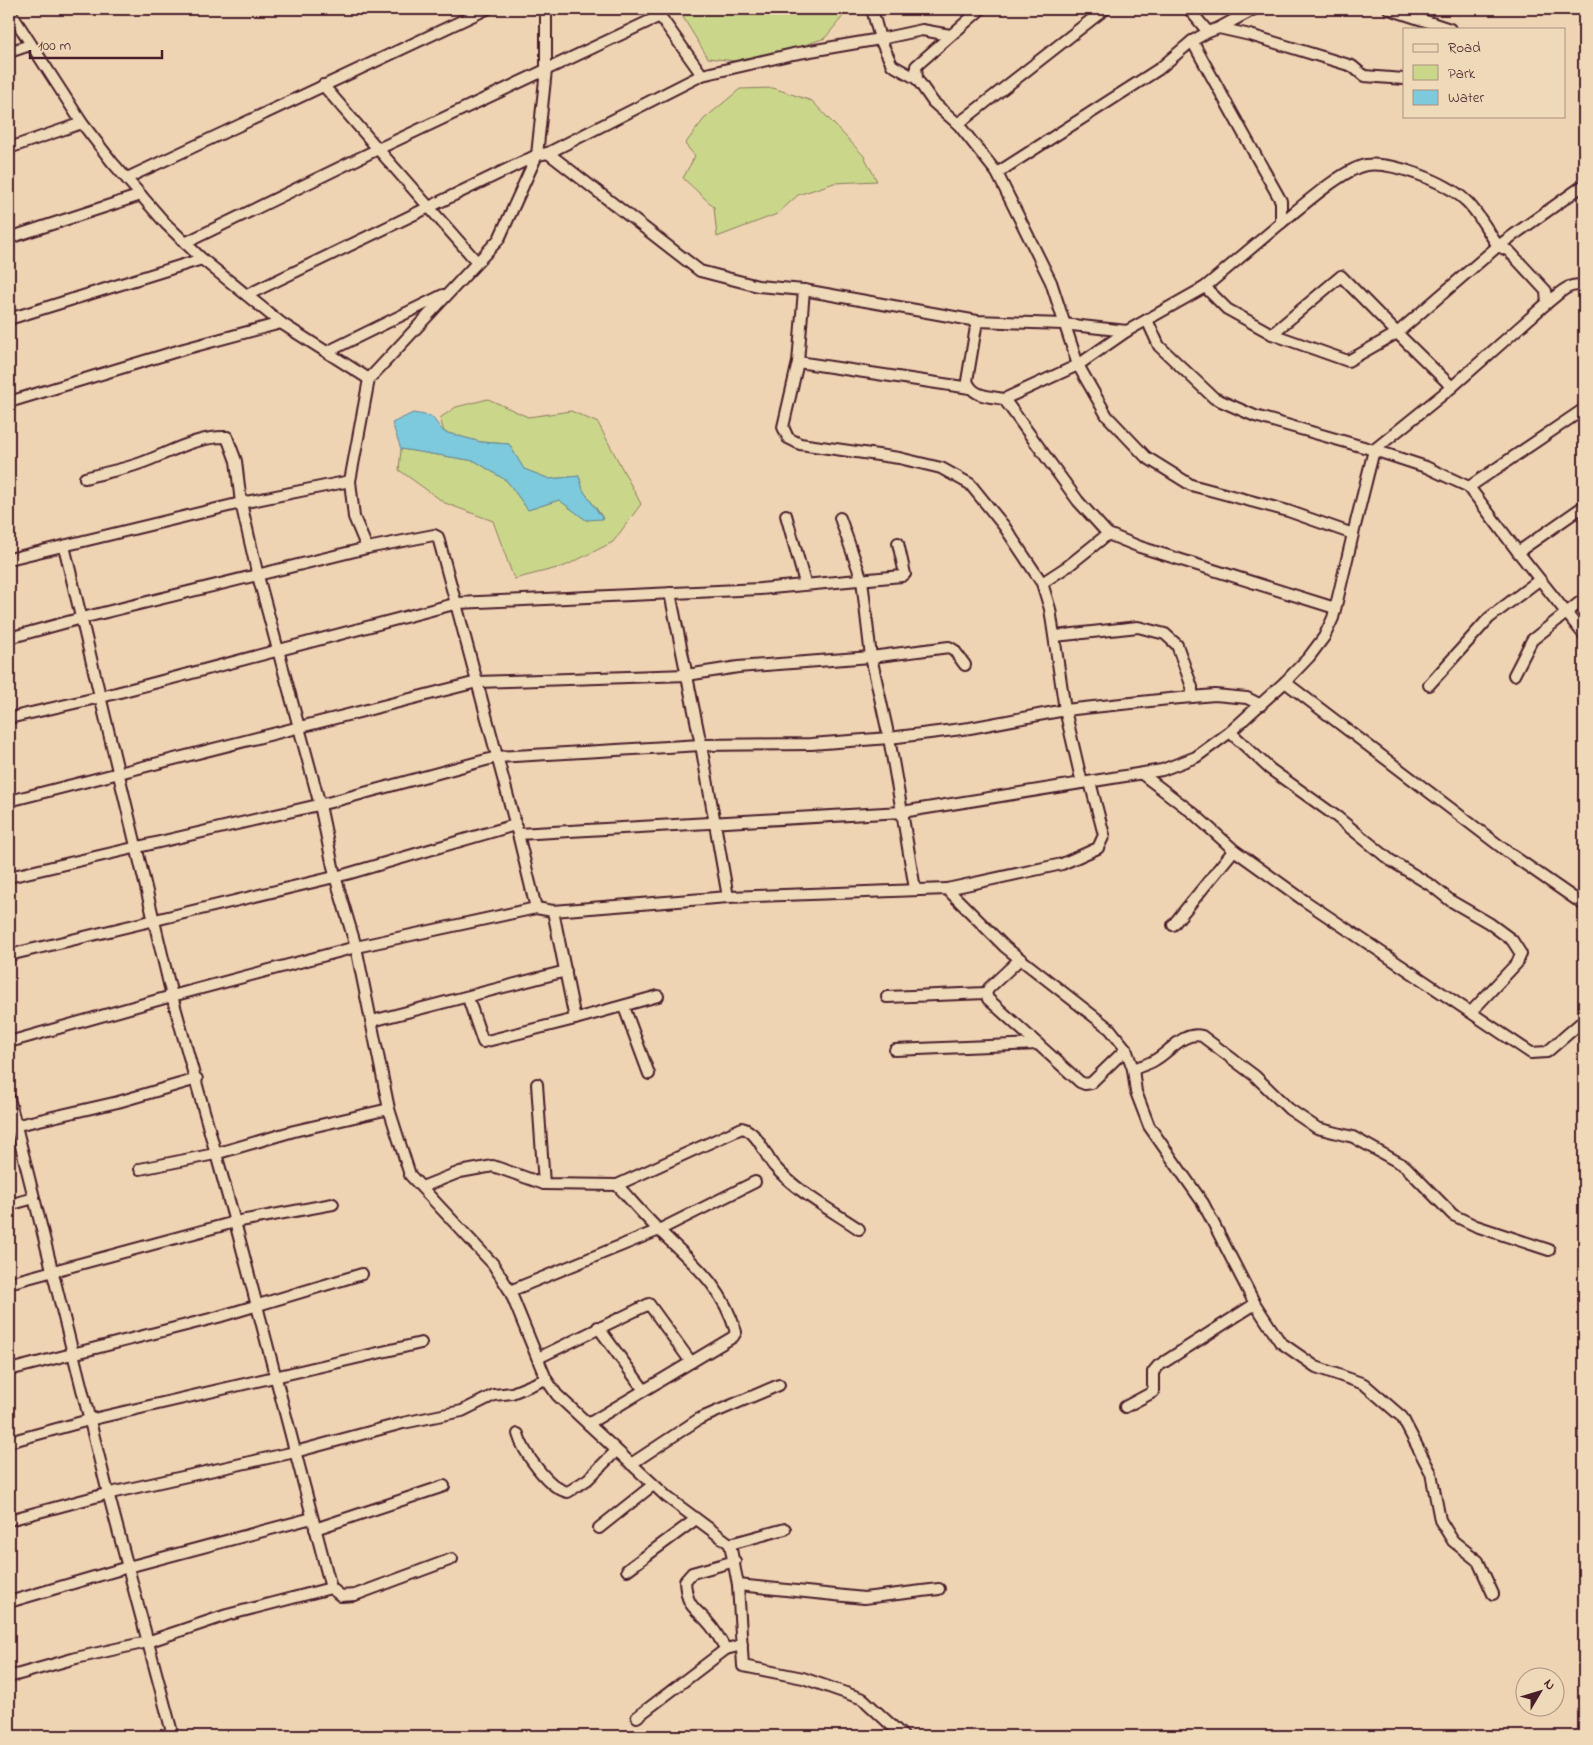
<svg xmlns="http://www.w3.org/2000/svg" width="1593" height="1745" font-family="'Indie Flower',sans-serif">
<rect width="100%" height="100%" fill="#efd4b4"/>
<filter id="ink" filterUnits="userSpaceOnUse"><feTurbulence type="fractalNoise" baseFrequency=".02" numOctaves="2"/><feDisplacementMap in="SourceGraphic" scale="10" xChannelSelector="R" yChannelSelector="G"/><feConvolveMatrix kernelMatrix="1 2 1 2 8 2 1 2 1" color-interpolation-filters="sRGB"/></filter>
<g filter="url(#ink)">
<g fill="#cad78b" stroke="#8a7b5b">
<path d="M 678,9 L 849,9 L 825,38 L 753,63 L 708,58 Z"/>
<path d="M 773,88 L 812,101 L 864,156 L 877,181 L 834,183 L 798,195 L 777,214 L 717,237 L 714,207 L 683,178 L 695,156 L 685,144 L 704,119 L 740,89 Z"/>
<path d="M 488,399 L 528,417 L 571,411 L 598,423 L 641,504 L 613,542 L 565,566 L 514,579 L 493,521 L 445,503 L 399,470 L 401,449 L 475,461 L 507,481 L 528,510 L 559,500 L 586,520 L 603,518 L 583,490 L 579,476 L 550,479 L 524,469 L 509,444 L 481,442 L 444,432 L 440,418 L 456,407 Z"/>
</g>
<path fill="#7dcadc" stroke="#698695" d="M 413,413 L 431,416 L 444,432 L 481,442 L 509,444 L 524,469 L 550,479 L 579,476 L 583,490 L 603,519 L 586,520 L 559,500 L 528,510 L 507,481 L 475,461 L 401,449 L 392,423 Z"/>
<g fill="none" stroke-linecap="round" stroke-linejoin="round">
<g stroke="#4a1f2b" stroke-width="14">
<g id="minor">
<path d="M 1189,9 L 1208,32 L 1219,28 L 1254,9"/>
<path d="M 1389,9 L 1450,29"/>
<path d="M 9,10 L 82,123 L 112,162 L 166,224 L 202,259 L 281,323 L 369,379"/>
<path d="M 1219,28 L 1250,35 L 1352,66 L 1364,76 L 1404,79"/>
<path d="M 9,52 L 30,45"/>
<path d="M 917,79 L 892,65 L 880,39 L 922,30 L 950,35"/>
<path d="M 958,124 L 1105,9"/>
<path d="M 9,148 L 82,123"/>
<path d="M 548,153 L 700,271 L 758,286 L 804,290 L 977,321 L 1063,324 L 1127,331"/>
<path d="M 997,173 L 1159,69 L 1192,41 L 1208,32"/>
<path d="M 127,178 L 487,9"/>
<path d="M 1281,223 C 1300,208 1343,169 1366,165 C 1392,161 1446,182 1465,200 C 1478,211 1488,232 1498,246 L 1584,185"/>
<path d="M 9,238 L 141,195"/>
<path d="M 185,243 L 378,149 L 323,85"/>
<path d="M 477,262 L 378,149 L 660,16 L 702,75"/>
<path d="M 1205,287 L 1227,309 L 1272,334 L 1348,361 L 1397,333 L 1452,387 L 1374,450 L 1353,534"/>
<path d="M 804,290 L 798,362 L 783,427 L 788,438 L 800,444 L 899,458 L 941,468 L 970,484 L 1004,526 L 1042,583 L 1050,609 L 1065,710 L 1082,783"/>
<path d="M 247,295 L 537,155 L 548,153 L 702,75 L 793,54 L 880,39 L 872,9"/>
<path d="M 1547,303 C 1558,295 1570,280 1584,287"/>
<path d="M 9,319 L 202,259"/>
<path d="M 1147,320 L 1159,346 L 1214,398 L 1255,416 L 1374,450 L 1426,467 L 1469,487 L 1518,552 L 1584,635"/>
<path d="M 977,321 L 967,381 C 973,397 988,396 1004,399 L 1078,501 L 1108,534 L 1140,547 L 1335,608"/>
<path d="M 1272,334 L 1341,276 L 1397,333 L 1498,246 L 1509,251 L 1546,291 L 1547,303 L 1452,387"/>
<path d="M 327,352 L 443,295"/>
<path d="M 798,362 L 970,388"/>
<path d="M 1004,399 L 1078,365 L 1127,331 L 1205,287 L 1281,223 L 1281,201 L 1192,41"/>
<path d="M 9,402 L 184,349 L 281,323"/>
<path d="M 85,478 C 102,473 121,470 138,464 C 168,454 194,436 227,437 L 236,461 L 241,503 L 258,576 L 320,805 L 335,876 L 356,947 L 389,1109"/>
<path d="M 1469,487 L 1584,409"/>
<path d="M 786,515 L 805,583"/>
<path d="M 840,518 L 862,580 L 871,657 L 889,738 L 970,728 L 1065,710 L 1169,699 L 1215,695 L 1247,698 L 1261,705"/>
<path d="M 64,546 L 172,996 L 235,1222 L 331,1588 L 341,1596 L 355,1595 L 452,1559"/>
<path d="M 1518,552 L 1584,506"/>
<path d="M 9,559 L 241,503 L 350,481"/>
<path d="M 1042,583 L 1068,566 L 1108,534"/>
<path d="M 670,593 L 701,745 L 728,897"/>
<path d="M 1055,636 L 1138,627 L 1165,634 L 1177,645 L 1192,687 L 1192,697"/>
<path d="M 9,638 L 82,618 L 367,548"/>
<path d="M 1514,675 L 1532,640 L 1584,599"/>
<path d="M 1285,682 L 1509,853 L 1584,905"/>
<path d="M 1429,685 L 1489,618 L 1539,580"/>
<path d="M 9,718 L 101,697 L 458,603 L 760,589 L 902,576 L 905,574 L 898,543"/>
<path d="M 1230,732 L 1270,769 L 1337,817 L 1390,860 L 1432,886 L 1451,901 L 1489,923 L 1512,940 L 1521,954 L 1517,963 L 1471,1012"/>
<path d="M 1142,774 L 1193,813 L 1234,850 L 1173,925"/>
<path d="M 9,801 L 477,682 L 687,675 L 738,667 L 871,657 L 949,647 L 954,650 L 965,665"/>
<path d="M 518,834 L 902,812 L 915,889"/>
<path d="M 1234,850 L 1305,901 L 1531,1053 L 1547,1052 L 1584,1020"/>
<path d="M 9,877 L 331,802 L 497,757 L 701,745 L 811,744 L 889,738 L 902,812 L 1162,770 L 1196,757 L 1230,732 L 1285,682 L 1309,657 L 1324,637 L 1333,618 L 1353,534 L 1288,511 L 1191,485 L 1146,457 L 1107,416 L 1078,365 L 1051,282 L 997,173 L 958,124 L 933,102 L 917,79 L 916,66 L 981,9"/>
<path d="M 947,889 L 1062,864 L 1098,848 L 1104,835 L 1090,782"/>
<path d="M 536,908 L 518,834 L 438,537 L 434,535 L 367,548 L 354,517 L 350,481 L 369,379 L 499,239 L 537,155 L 546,70 L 546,9"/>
<path d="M 553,911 L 575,1019 L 658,996"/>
<path d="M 9,955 L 347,874 L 515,825"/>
<path d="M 1020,959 L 989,988 L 986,993 L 988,999 L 1080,1082 L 1085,1084 L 1091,1083 L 1126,1049"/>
<path d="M 887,997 L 986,993"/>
<path d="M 468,998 L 483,1042 L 575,1019"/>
<path d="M 624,1007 L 649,1074"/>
<path d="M 372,1021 L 566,971"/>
<path d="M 9,1042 L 172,996 L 356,947 L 536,908 L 553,911 L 728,897 L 947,889 L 1005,947 L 1110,1029 L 1126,1049 L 1133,1069 L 1136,1092 L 1149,1126 L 1203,1203 L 1255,1304 L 1280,1342 L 1316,1367 L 1364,1384 L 1402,1417 L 1431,1473 L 1440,1520 L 1453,1541 L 1478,1561 L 1493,1594"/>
<path d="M 895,1050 L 1038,1044"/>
<path d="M 1133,1069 C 1141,1066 1149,1064 1155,1060 C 1171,1051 1183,1031 1202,1036 L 1255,1076 L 1289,1109 L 1317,1128 L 1353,1137 L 1405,1166 L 1453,1215 L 1476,1226 L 1549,1250"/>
<path d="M 537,1084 L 544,1184"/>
<path d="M 9,1098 L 106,1485 L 173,1736"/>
<path d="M 9,1127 L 118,1102 L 197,1079"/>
<path d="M 140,1169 L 215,1154 L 294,1131 L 389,1109 L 410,1175 L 493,1264 L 510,1291 L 546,1379 L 557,1395 L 667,1497 L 730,1544 L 738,1585 L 743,1666 L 803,1678 L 863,1699 L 903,1736"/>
<path d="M 422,1187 L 460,1172 L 493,1166 L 544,1184 L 617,1185 L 742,1128 C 758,1132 764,1154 774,1166 C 797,1192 831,1210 859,1229"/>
<path d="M 9,1205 L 34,1198"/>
<path d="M 9,1283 L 235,1222 L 333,1204"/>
<path d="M 510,1291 L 659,1230 L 755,1182"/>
<path d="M 598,1327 L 644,1390"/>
<path d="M 538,1358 L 649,1304 L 691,1362"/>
<path d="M 9,1370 L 218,1317 L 362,1274"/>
<path d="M 1125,1407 L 1153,1392 L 1153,1372 L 1158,1366 L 1255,1304"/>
<path d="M 588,1424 L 733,1337 L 736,1332 C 721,1283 693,1264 659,1230 C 644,1216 631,1200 617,1185"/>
<path d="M 518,1434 C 523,1452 549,1489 568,1492 L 588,1479 L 616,1451"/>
<path d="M 9,1442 L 89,1420 L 421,1343"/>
<path d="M 631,1464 L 699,1419 L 779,1385"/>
<path d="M 9,1520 L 106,1494 L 295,1452 L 403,1423 L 462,1411 L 494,1395 L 512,1393 L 546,1379"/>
<path d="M 599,1528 L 653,1485"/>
<path d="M 315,1529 L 444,1486"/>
<path d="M 730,1544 L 785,1529"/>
<path d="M 627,1570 L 696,1519"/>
<path d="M 738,1585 L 864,1598 L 939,1589"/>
<path d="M 9,1602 L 128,1567 L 312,1518"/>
<path d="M 726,1649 C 721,1642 717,1633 711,1626 C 696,1607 687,1610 685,1581 L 692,1573 L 735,1561"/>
<path d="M 9,1677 L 76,1658 L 147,1642 L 227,1615 L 331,1588"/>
<path d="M 637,1717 L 726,1649 L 742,1645"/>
</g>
</g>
<use href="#minor" stroke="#eedab8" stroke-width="10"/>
</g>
</g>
<rect width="1593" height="1745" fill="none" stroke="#eedab8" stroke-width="30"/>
<rect x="15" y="15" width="1563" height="1715" fill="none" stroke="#4a1f2b" stroke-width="2" filter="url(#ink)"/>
<rect x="1403" y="28" width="162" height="90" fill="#eedab8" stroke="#ac8f80"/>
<rect x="1413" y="44" width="25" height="8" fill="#eedab8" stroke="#ac8f80"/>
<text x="1448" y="52" font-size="15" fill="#4a1f2b">Road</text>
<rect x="1413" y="65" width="25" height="15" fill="#cad78b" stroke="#ac8f80"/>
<text x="1448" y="78" font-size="15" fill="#4a1f2b">Park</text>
<rect x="1413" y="90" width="25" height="15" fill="#7dcadc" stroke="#ac8f80"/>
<text x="1448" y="102" font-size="15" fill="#4a1f2b">Water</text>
<g transform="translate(1540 1692) rotate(52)"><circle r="24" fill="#eedab8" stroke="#ac8f80"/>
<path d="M0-4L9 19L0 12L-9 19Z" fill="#4a1f2b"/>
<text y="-8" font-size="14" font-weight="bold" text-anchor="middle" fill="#4a1f2b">N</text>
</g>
<path d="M30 50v8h132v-8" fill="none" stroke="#4a1f2b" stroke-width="2.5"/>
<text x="38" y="50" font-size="15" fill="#4a1f2b" stroke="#eedab8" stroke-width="4" paint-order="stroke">100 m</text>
</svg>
